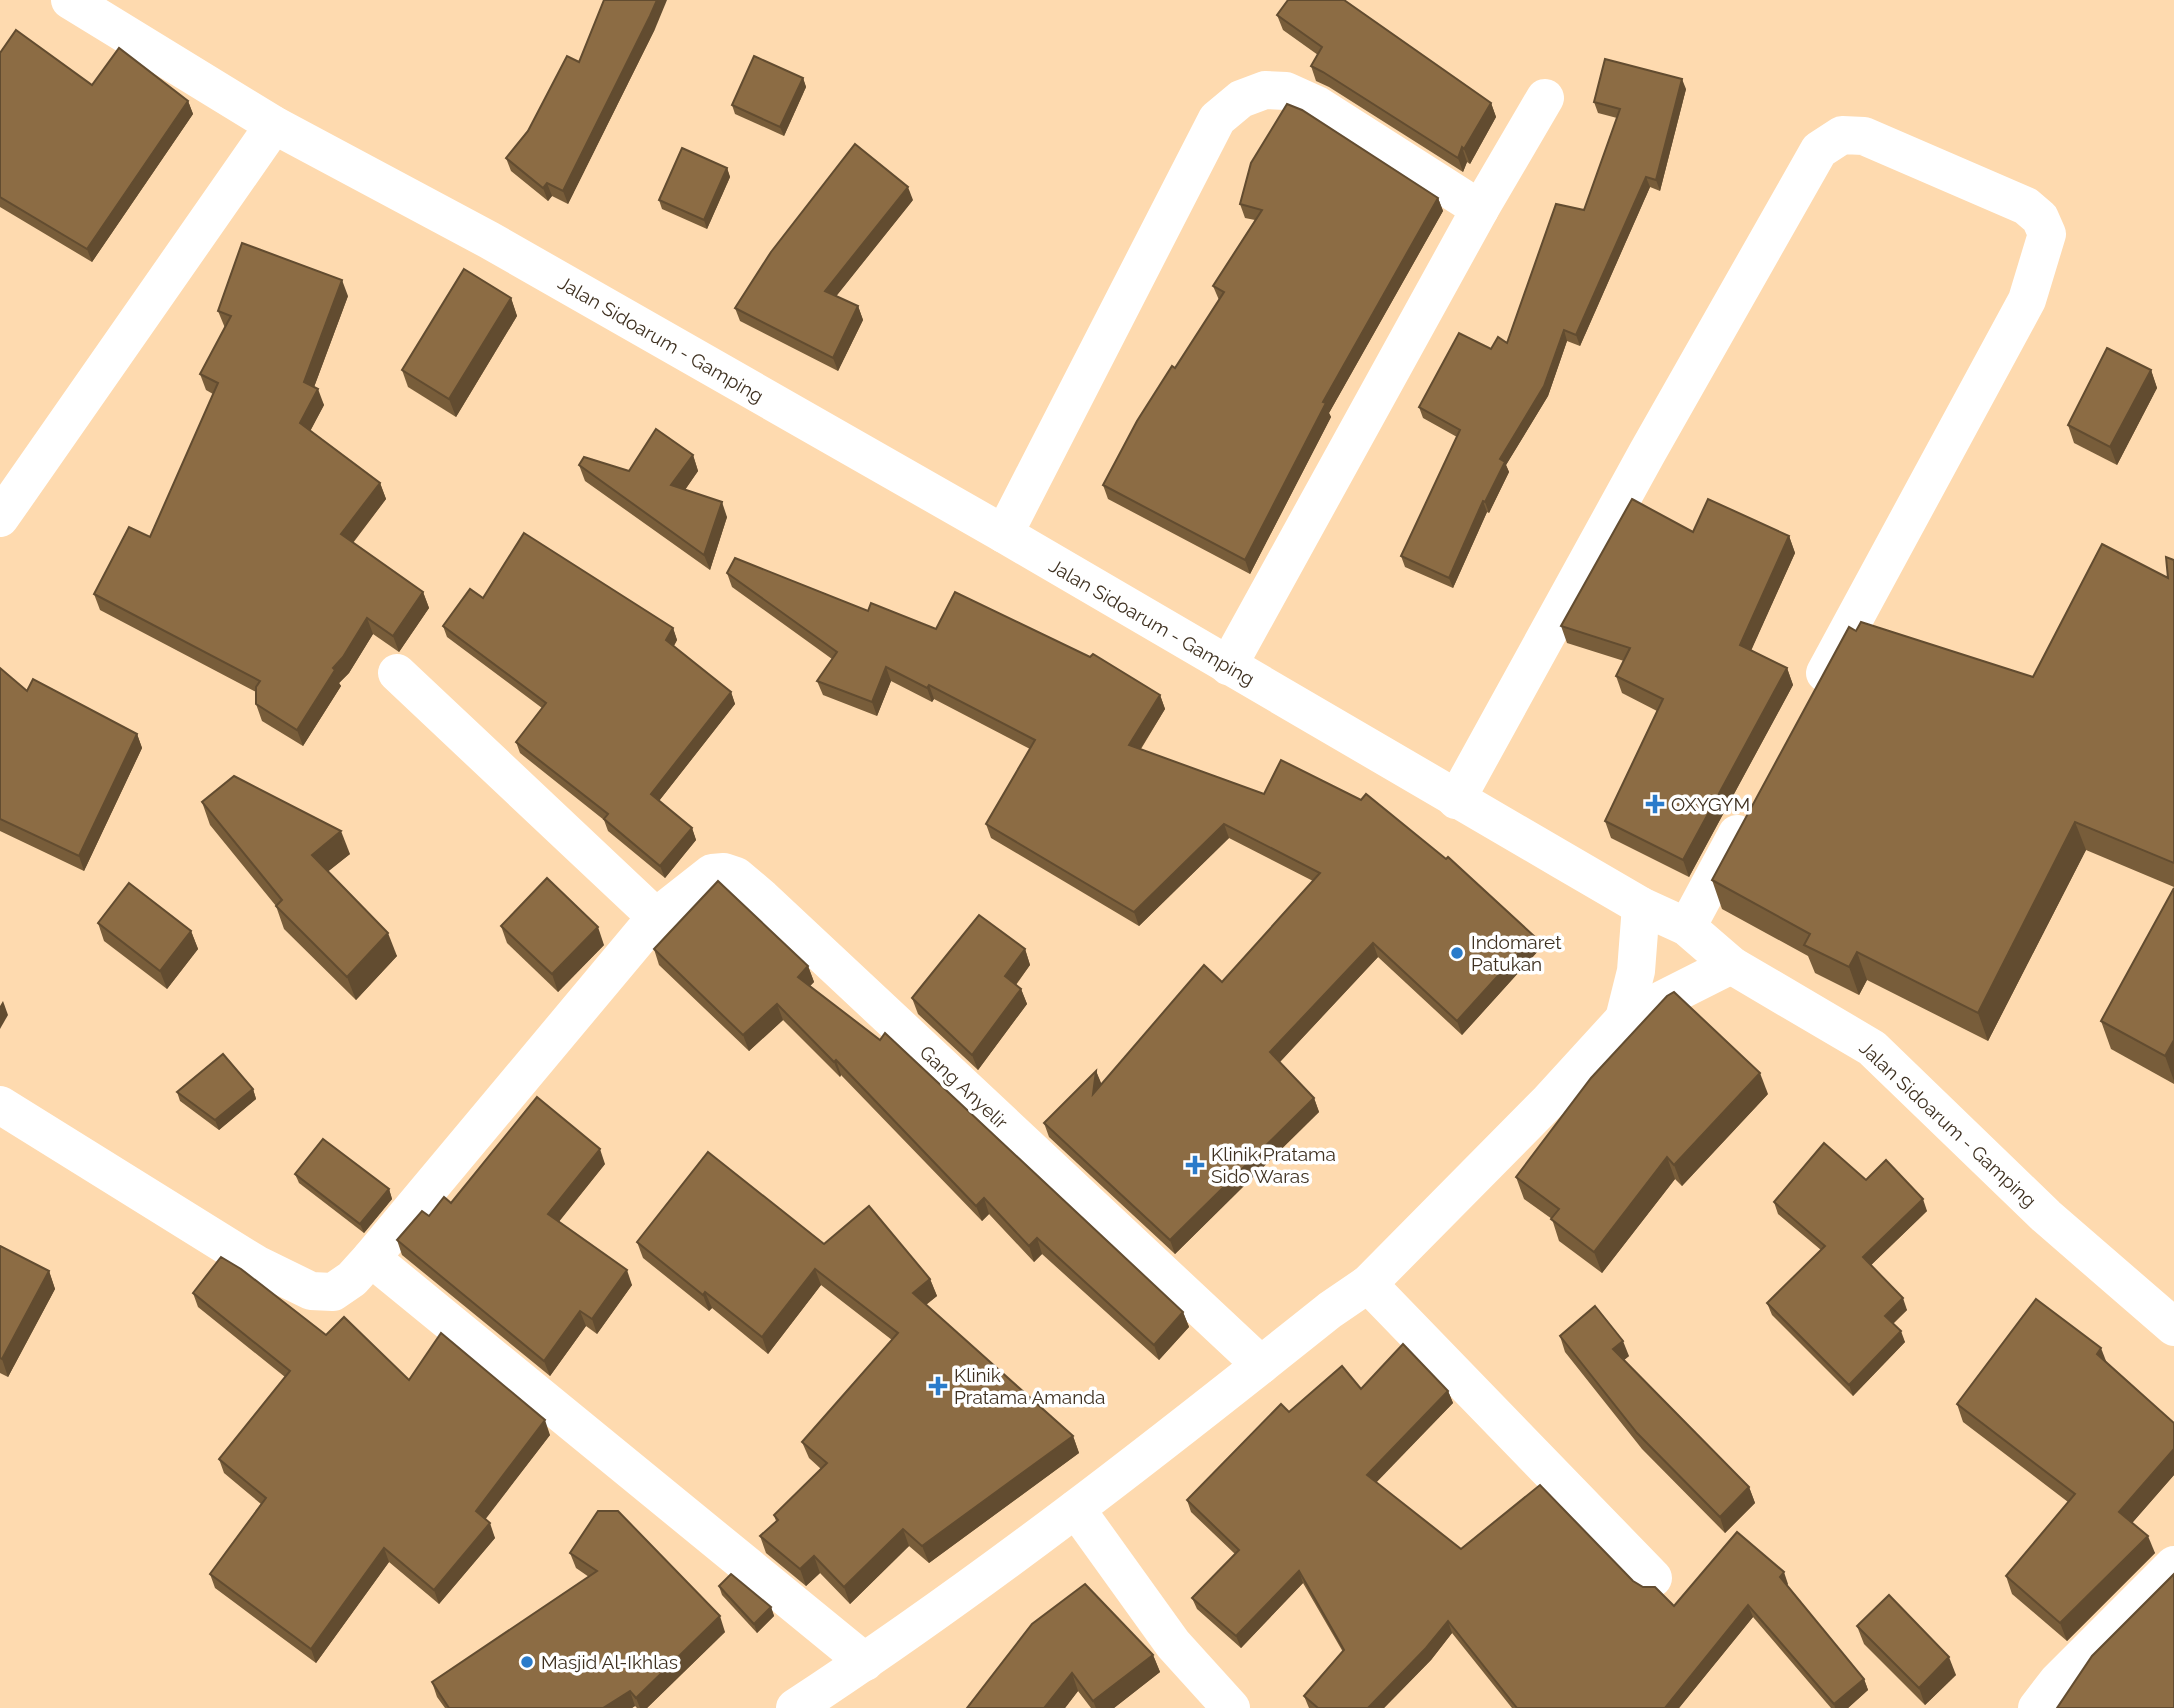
<svg xmlns="http://www.w3.org/2000/svg" width="2174" height="1708" font-family="Raleway,sans-serif">
<rect width="100%" height="100%" fill="#fedaaf"/>
<g fill="none" stroke-linecap="round" stroke-linejoin="round">
<g stroke="#fff" stroke-width="38">
<path d="M 0,518 L 274,125"/>
<path d="M 1004,534 L 1217,119 L 1241,99 L 1265,90 L 1286,91 L 1317,105 L 1480,209 L 1545,98"/>
<path d="M 1228,666 L 1480,209"/>
<path d="M 397,673 L 656,917"/>
<path d="M 1456,800 L 1647,453 L 1819,150 L 1842,135 L 1864,136 L 2026,206 L 2040,218 L 2047,234 L 2027,300 L 1825,673"/>
<path d="M 1687,927 L 1737,834"/>
<path d="M 0,1105 L 256,1264 L 311,1291 L 333,1292 L 352,1279 L 371,1258 L 865,1662"/>
<path d="M 371,1258 L 656,917 L 712,873 L 724,872 L 736,876 L 762,898 L 1261,1365"/>
<path d="M 1368,1284 L 1653,1578"/>
<path d="M 1076,1509 L 1173,1644 L 1231,1708"/>
<path d="M 2037,1708 L 2057,1682 L 2174,1565"/>
</g>
<g stroke="#fff" stroke-width="38">
<path d="M 70,0 L 274,125 L 489,240 L 1004,534 L 1562,860 L 1641,906 L 1687,927 L 1731,965 L 1872,1048 L 2046,1216 L 2174,1327"/>
<path d="M 1624,1019 L 1636,971 L 1641,906"/>
<path d="M 795,1708 C 981,1586 1156,1449 1330,1310 L 1368,1284 L 1549,1101 L 1624,1019 L 1731,965"/>
</g>
</g>
<g fill="#785d3a">
<path d="M 1277,15 L 1491,103 L 1496,117 L 1470,164 L 1467,162 L 1463,172 L 1329,87 L 1316,81 L 1311,66 L 1318,55 L 1283,30 Z"/>
<path d="M 655,29 L 568,204 L 552,196 L 548,201 L 511,171 L 506,158 L 528,131 Z"/>
<path d="M 0,53 L 92,85 L 188,101 L 193,114 L 92,262 L 0,207 Z"/>
<path d="M 803,78 L 806,87 L 784,136 L 735,114 L 732,105 Z"/>
<path d="M 1686,89 L 1660,191 L 1650,187 L 1580,346 L 1567,341 L 1548,396 L 1506,465 L 1509,472 L 1489,513 L 1487,512 L 1453,588 L 1405,567 L 1401,556 L 1457,437 L 1423,418 L 1419,407 L 1491,349 L 1507,343 L 1584,210 L 1617,118 L 1598,113 L 1594,102 Z"/>
<path d="M 727,168 L 730,177 L 707,229 L 662,209 L 659,200 Z"/>
<path d="M 1438,198 L 1443,211 L 1329,413 L 1331,417 L 1250,574 L 1108,499 L 1103,485 L 1175,368 L 1219,300 L 1213,286 L 1255,220 L 1245,218 L 1240,204 Z"/>
<path d="M 913,200 L 836,296 L 858,306 L 863,320 L 838,371 L 740,321 L 735,308 Z"/>
<path d="M 348,296 L 314,387 L 324,405 L 310,431 L 380,483 L 386,499 L 353,543 L 423,592 L 429,608 L 399,652 L 373,634 L 349,673 L 339,683 L 341,686 L 303,746 L 262,721 L 256,704 L 256,692 L 100,610 L 94,594 L 150,537 L 213,394 L 206,390 L 200,374 L 225,328 L 218,311 Z"/>
<path d="M 511,298 L 517,316 L 456,417 L 408,387 L 402,370 Z"/>
<path d="M 2151,370 L 2157,388 L 2117,465 L 2074,443 L 2068,425 Z"/>
<path d="M 693,455 L 698,471 L 685,490 L 727,517 L 710,570 L 585,481 L 579,465 L 629,471 Z"/>
<path d="M 1693,532 L 1789,536 L 1795,553 L 1751,650 L 1787,668 L 1793,685 L 1689,877 L 1611,838 L 1605,821 L 1657,711 L 1622,693 L 1616,676 L 1624,661 L 1567,643 L 1561,626 Z"/>
<path d="M 2174,560 L 2174,887 L 2086,850 L 1988,1041 L 1867,980 L 1859,995 L 1815,973 L 1808,956 L 1722,909 L 1712,880 L 1856,631 L 2033,677 L 2168,578 Z"/>
<path d="M 727,573 L 936,629 L 1160,695 L 1165,709 L 1141,749 L 1534,936 L 1539,950 L 1462,1035 L 1378,957 L 1280,1062 L 1314,1098 L 1319,1112 L 1175,1254 L 1049,1137 L 1044,1123 L 1096,1071 L 1101,1084 L 1222,982 L 1313,881 L 1229,838 L 1139,926 L 991,838 L 986,824 L 1030,749 L 934,699 L 932,702 L 891,681 L 877,716 L 823,695 L 817,681 L 832,659 L 732,587 Z"/>
<path d="M 483,598 L 673,628 L 677,640 L 674,646 L 731,692 L 735,704 L 659,801 L 692,828 L 696,840 L 665,878 L 608,831 L 604,820 L 520,753 L 516,742 L 542,708 L 447,637 L 443,626 Z"/>
<path d="M 0,668 L 27,691 L 137,734 L 142,748 L 84,871 L 0,831 Z"/>
<path d="M 202,802 L 350,854 L 328,871 L 397,956 L 356,1000 L 284,929 L 276,906 L 210,825 Z"/>
<path d="M 2174,888 L 2174,1084 L 2111,1049 L 2101,1021 Z"/>
<path d="M 98,923 L 191,931 L 198,949 L 167,989 L 104,941 Z"/>
<path d="M 501,926 L 604,945 L 558,992 L 507,943 Z"/>
<path d="M 654,949 L 808,966 L 814,982 L 810,986 L 1183,1312 L 1189,1327 L 1159,1360 L 1042,1254 L 1034,1262 L 989,1214 L 982,1221 L 841,1075 L 840,1077 L 783,1020 L 749,1051 L 659,965 Z"/>
<path d="M 1025,949 L 1030,965 L 1016,985 L 1021,989 L 1027,1004 L 978,1070 L 918,1014 L 912,998 Z"/>
<path d="M 253,1089 L 256,1099 L 219,1130 L 180,1101 L 177,1092 Z"/>
<path d="M 1768,1094 L 1682,1186 L 1675,1179 L 1602,1273 L 1559,1241 L 1552,1219 L 1524,1199 L 1516,1177 Z"/>
<path d="M 605,1164 L 559,1221 L 632,1285 L 597,1334 L 586,1326 L 550,1376 L 402,1255 L 397,1240 L 451,1203 Z"/>
<path d="M 295,1174 L 389,1189 L 392,1199 L 364,1233 L 299,1183 Z"/>
<path d="M 1866,1180 L 1927,1211 L 1871,1265 L 1907,1310 L 1893,1324 L 1905,1342 L 1853,1396 L 1772,1315 L 1767,1303 L 1821,1250 L 1778,1214 L 1774,1202 Z"/>
<path d="M 637,1242 L 824,1244 L 930,1279 L 937,1296 L 926,1305 L 1073,1436 L 1079,1453 L 929,1563 L 909,1546 L 850,1604 L 820,1573 L 806,1586 L 766,1553 L 760,1536 L 776,1521 L 774,1515 L 821,1469 L 809,1458 L 802,1442 L 892,1340 L 821,1285 L 768,1354 L 712,1308 L 709,1311 L 643,1258 Z"/>
<path d="M 0,1246 L 49,1271 L 55,1289 L 8,1377 L 0,1373 Z"/>
<path d="M 193,1293 L 326,1335 L 409,1380 L 550,1435 L 485,1519 L 495,1538 L 439,1604 L 389,1562 L 316,1663 L 215,1588 L 210,1574 L 261,1504 L 224,1473 L 219,1459 L 285,1377 L 198,1307 Z"/>
<path d="M 1560,1336 L 1629,1356 L 1624,1360 L 1749,1487 L 1755,1503 L 1725,1533 L 1642,1449 L 1565,1352 Z"/>
<path d="M 2107,1363 L 2174,1423 L 2174,1475 L 2132,1523 L 2155,1553 L 2067,1641 L 2012,1594 L 2006,1576 L 2068,1502 L 1963,1422 L 1957,1404 Z"/>
<path d="M 1361,1389 L 1448,1391 L 1453,1403 L 1376,1482 L 1461,1549 L 1633,1581 L 1674,1606 L 1788,1584 L 1787,1585 L 1864,1679 L 1868,1690 L 1848,1708 L 1831,1708 L 1753,1617 L 1679,1708 L 1512,1708 L 1452,1633 L 1431,1660 L 1384,1708 L 1309,1708 L 1304,1696 L 1343,1652 L 1303,1583 L 1241,1648 L 1197,1609 L 1192,1598 L 1235,1554 L 1191,1512 L 1187,1500 L 1289,1412 Z"/>
<path d="M 570,1553 L 725,1632 L 647,1708 L 637,1708 L 635,1706 L 632,1708 L 445,1708 L 437,1697 L 432,1682 L 589,1577 L 576,1568 Z"/>
<path d="M 719,1586 L 771,1607 L 774,1616 L 757,1633 L 722,1595 Z"/>
<path d="M 1032,1624 L 1153,1655 L 1160,1672 L 1114,1708 L 1091,1708 L 1078,1691 L 1065,1708 L 967,1708 Z"/>
<path d="M 1857,1626 L 1956,1675 L 1925,1705 L 1864,1644 Z"/>
</g>
<g fill="#624c30">
<path d="M 657,0 L 667,0 L 655,29 L 568,204 L 563,191 Z"/>
<path d="M 803,78 L 806,87 L 784,136 L 780,127 Z"/>
<path d="M 1682,79 L 1686,89 L 1660,191 L 1656,180 Z"/>
<path d="M 188,101 L 193,114 L 92,262 L 87,249 Z"/>
<path d="M 1491,103 L 1496,117 L 1470,164 L 1464,149 Z"/>
<path d="M 1462,147 L 1467,162 L 1463,172 L 1458,158 Z"/>
<path d="M 727,168 L 730,177 L 707,229 L 704,220 Z"/>
<path d="M 1646,177 L 1650,187 L 1580,346 L 1576,335 Z"/>
<path d="M 547,183 L 552,196 L 548,201 L 543,188 Z"/>
<path d="M 908,187 L 913,200 L 830,304 L 825,291 Z"/>
<path d="M 1438,198 L 1443,211 L 1329,413 L 1331,417 L 1250,574 L 1245,560 L 1323,402 Z"/>
<path d="M 342,280 L 348,296 L 310,398 L 304,382 Z"/>
<path d="M 511,298 L 517,316 L 456,417 L 449,399 Z"/>
<path d="M 858,306 L 863,320 L 838,371 L 833,358 Z"/>
<path d="M 1564,330 L 1567,341 L 1548,396 L 1506,465 L 1509,472 L 1489,513 L 1485,502 L 1500,459 Z"/>
<path d="M 2151,370 L 2157,388 L 2117,465 L 2110,447 Z"/>
<path d="M 318,389 L 324,405 L 306,439 L 300,423 Z"/>
<path d="M 693,455 L 698,471 L 677,501 L 671,485 Z"/>
<path d="M 380,483 L 386,499 L 347,550 L 341,534 Z"/>
<path d="M 1483,501 L 1487,512 L 1453,588 L 1449,578 Z"/>
<path d="M 722,502 L 727,517 L 710,570 L 704,555 Z"/>
<path d="M 1789,536 L 1795,553 L 1746,662 L 1740,645 Z"/>
<path d="M 423,592 L 429,608 L 399,652 L 393,636 Z"/>
<path d="M 367,618 L 373,634 L 349,673 L 339,683 L 341,686 L 303,746 L 297,730 L 333,668 Z"/>
<path d="M 673,628 L 677,640 L 670,652 L 666,640 Z"/>
<path d="M 886,667 L 891,681 L 877,716 L 872,702 Z"/>
<path d="M 1787,668 L 1793,685 L 1689,877 L 1683,860 Z"/>
<path d="M 929,685 L 934,699 L 932,702 L 927,688 Z"/>
<path d="M 731,692 L 735,704 L 655,806 L 651,794 Z"/>
<path d="M 1160,695 L 1165,709 L 1134,759 L 1129,745 Z"/>
<path d="M 137,734 L 142,748 L 84,871 L 79,856 Z"/>
<path d="M 2075,822 L 2086,850 L 1988,1041 L 1978,1013 Z"/>
<path d="M 1224,824 L 1229,838 L 1139,926 L 1134,912 Z"/>
<path d="M 692,828 L 696,840 L 665,878 L 660,866 Z"/>
<path d="M 341,831 L 350,854 L 320,878 L 312,855 Z"/>
<path d="M 598,927 L 604,945 L 558,992 L 552,974 Z"/>
<path d="M 191,931 L 198,949 L 167,989 L 160,971 Z"/>
<path d="M 388,933 L 397,956 L 356,1000 L 347,977 Z"/>
<path d="M 1534,936 L 1539,950 L 1462,1035 L 1457,1021 Z"/>
<path d="M 1373,943 L 1378,957 L 1276,1066 L 1270,1052 Z"/>
<path d="M 1025,949 L 1030,965 L 1010,992 L 1005,976 Z"/>
<path d="M 1857,952 L 1867,980 L 1859,995 L 1849,967 Z"/>
<path d="M 808,966 L 814,982 L 804,992 L 798,977 Z"/>
<path d="M 1021,989 L 1027,1004 L 978,1070 L 972,1055 Z"/>
<path d="M 3,1001 L 8,1015 L 0,1029 L 0,1006 Z"/>
<path d="M 777,1004 L 783,1020 L 749,1051 L 743,1035 Z"/>
<path d="M 2174,1040 L 2174,1081 L 2165,1056 Z"/>
<path d="M 836,1060 L 841,1075 L 840,1077 L 834,1062 Z"/>
<path d="M 1096,1071 L 1102,1085 L 1093,1094 Z"/>
<path d="M 1760,1073 L 1768,1094 L 1682,1186 L 1674,1165 Z"/>
<path d="M 253,1089 L 256,1099 L 219,1130 L 215,1120 Z"/>
<path d="M 1314,1098 L 1319,1112 L 1175,1254 L 1170,1240 Z"/>
<path d="M 600,1149 L 605,1164 L 554,1228 L 548,1214 Z"/>
<path d="M 1667,1157 L 1675,1179 L 1602,1273 L 1594,1252 Z"/>
<path d="M 389,1189 L 392,1199 L 364,1233 L 360,1224 Z"/>
<path d="M 984,1198 L 989,1214 L 982,1221 L 976,1206 Z"/>
<path d="M 1923,1199 L 1927,1211 L 1867,1269 L 1863,1257 Z"/>
<path d="M 1037,1238 L 1042,1254 L 1034,1262 L 1029,1246 Z"/>
<path d="M 815,1269 L 821,1285 L 768,1354 L 762,1337 Z"/>
<path d="M 627,1270 L 632,1285 L 597,1334 L 592,1319 Z"/>
<path d="M 49,1271 L 55,1289 L 8,1377 L 2,1359 Z"/>
<path d="M 930,1279 L 937,1296 L 919,1310 L 913,1293 Z"/>
<path d="M 705,1292 L 712,1308 L 709,1311 L 703,1295 Z"/>
<path d="M 1903,1298 L 1907,1310 L 1889,1327 L 1885,1316 Z"/>
<path d="M 580,1311 L 586,1326 L 550,1376 L 544,1361 Z"/>
<path d="M 1183,1312 L 1189,1327 L 1159,1360 L 1154,1345 Z"/>
<path d="M 1901,1331 L 1905,1342 L 1853,1396 L 1849,1385 Z"/>
<path d="M 1623,1341 L 1629,1356 L 1618,1365 L 1613,1349 Z"/>
<path d="M 2101,1348 L 2108,1366 L 2097,1354 Z"/>
<path d="M 1448,1391 L 1453,1403 L 1372,1487 L 1367,1475 Z"/>
<path d="M 545,1420 L 550,1435 L 481,1525 L 476,1511 Z"/>
<path d="M 1073,1436 L 1079,1453 L 929,1563 L 922,1546 Z"/>
<path d="M 2174,1449 L 2174,1475 L 2126,1530 L 2119,1512 Z"/>
<path d="M 1749,1487 L 1755,1503 L 1725,1533 L 1720,1517 Z"/>
<path d="M 490,1523 L 495,1538 L 439,1604 L 434,1590 Z"/>
<path d="M 903,1529 L 909,1546 L 850,1604 L 844,1587 Z"/>
<path d="M 2148,1536 L 2155,1553 L 2067,1641 L 2060,1623 Z"/>
<path d="M 384,1548 L 389,1562 L 316,1663 L 311,1649 Z"/>
<path d="M 814,1556 L 820,1573 L 806,1586 L 800,1569 Z"/>
<path d="M 1299,1571 L 1303,1583 L 1241,1648 L 1236,1636 Z"/>
<path d="M 1784,1572 L 1788,1584 L 1784,1589 L 1780,1577 Z"/>
<path d="M 1748,1605 L 1753,1617 L 1679,1708 L 1665,1708 Z"/>
<path d="M 771,1607 L 774,1616 L 757,1633 L 754,1624 Z"/>
<path d="M 720,1616 L 725,1632 L 647,1708 L 640,1708 L 636,1698 Z"/>
<path d="M 1448,1621 L 1452,1633 L 1431,1660 L 1384,1708 L 1368,1708 Z"/>
<path d="M 1153,1655 L 1160,1672 L 1114,1708 L 1096,1708 L 1093,1701 Z"/>
<path d="M 1949,1657 L 1956,1675 L 1925,1705 L 1919,1688 Z"/>
<path d="M 1072,1673 L 1078,1691 L 1065,1708 L 1044,1708 Z"/>
<path d="M 1864,1679 L 1868,1690 L 1848,1708 L 1835,1708 L 1834,1704 Z"/>
<path d="M 630,1691 L 635,1706 L 632,1708 L 603,1708 Z"/>
</g>
<g fill="#8c6c44" stroke="#624c30" stroke-width="2">
<path d="M 604,0 L 657,0 L 650,16 L 563,191 L 547,183 L 543,188 L 506,158 L 528,131 L 567,56 L 579,62 Z"/>
<path d="M 1288,0 L 1344,0 L 1491,103 L 1464,149 L 1462,147 L 1458,158 L 1323,72 L 1311,66 L 1322,47 L 1277,15 Z"/>
<path d="M 16,30 L 92,85 L 119,48 L 188,101 L 87,249 L 0,197 L 0,53 Z"/>
<path d="M 754,56 L 803,78 L 780,127 L 732,105 Z"/>
<path d="M 1605,59 L 1682,79 L 1656,180 L 1646,177 L 1576,335 L 1564,330 L 1544,386 L 1500,459 L 1505,462 L 1485,502 L 1483,501 L 1449,578 L 1401,556 L 1460,430 L 1419,407 L 1459,333 L 1491,349 L 1498,337 L 1507,343 L 1556,204 L 1584,210 L 1620,109 L 1594,102 Z"/>
<path d="M 1287,104 L 1302,110 L 1438,198 L 1323,402 L 1326,403 L 1245,560 L 1103,485 L 1137,421 L 1172,366 L 1175,368 L 1224,292 L 1213,286 L 1262,210 L 1240,204 L 1251,163 Z"/>
<path d="M 855,144 L 908,187 L 825,291 L 858,306 L 833,358 L 735,308 L 771,252 Z"/>
<path d="M 682,148 L 727,168 L 704,220 L 659,200 Z"/>
<path d="M 242,243 L 342,280 L 304,382 L 318,389 L 300,423 L 380,483 L 341,534 L 423,592 L 393,636 L 367,618 L 343,657 L 333,668 L 335,670 L 297,730 L 256,704 L 256,687 L 260,681 L 94,594 L 129,527 L 150,537 L 218,383 L 200,374 L 231,316 L 218,311 Z"/>
<path d="M 464,269 L 511,298 L 449,399 L 402,370 Z"/>
<path d="M 2107,348 L 2151,370 L 2110,447 L 2068,425 Z"/>
<path d="M 656,429 L 693,455 L 671,485 L 722,502 L 704,555 L 579,465 L 584,457 L 629,471 Z"/>
<path d="M 1632,499 L 1693,532 L 1708,499 L 1789,536 L 1740,645 L 1787,668 L 1683,860 L 1605,821 L 1663,699 L 1616,676 L 1630,648 L 1561,626 Z"/>
<path d="M 524,533 L 673,628 L 666,640 L 731,692 L 651,794 L 692,828 L 660,866 L 604,819 L 608,814 L 516,742 L 546,703 L 443,626 L 470,589 L 483,598 Z"/>
<path d="M 2102,544 L 2168,578 L 2166,557 L 2174,560 L 2174,863 L 2075,822 L 1978,1013 L 1857,952 L 1849,967 L 1804,945 L 1810,934 L 1712,880 L 1849,627 L 1856,631 L 1861,622 L 2033,677 Z"/>
<path d="M 735,558 L 868,611 L 871,603 L 936,629 L 955,592 L 1090,657 L 1093,654 L 1160,695 L 1129,745 L 1264,794 L 1281,760 L 1361,800 L 1366,794 L 1446,859 L 1448,857 L 1534,936 L 1457,1021 L 1373,943 L 1270,1052 L 1314,1098 L 1170,1240 L 1044,1123 L 1096,1071 L 1093,1094 L 1204,965 L 1222,982 L 1320,873 L 1224,824 L 1134,912 L 986,824 L 1035,740 L 929,685 L 927,688 L 886,667 L 872,702 L 817,681 L 837,652 L 727,573 Z"/>
<path d="M 0,668 L 27,691 L 33,679 L 137,734 L 79,856 L 0,819 Z"/>
<path d="M 234,776 L 341,831 L 312,855 L 388,933 L 347,977 L 276,906 L 282,900 L 202,802 Z"/>
<path d="M 547,878 L 598,927 L 552,974 L 501,926 Z"/>
<path d="M 718,881 L 808,966 L 798,977 L 880,1040 L 885,1033 L 1183,1312 L 1154,1345 L 1037,1238 L 1029,1246 L 984,1198 L 976,1206 L 836,1060 L 834,1062 L 777,1004 L 743,1035 L 654,949 Z"/>
<path d="M 129,883 L 191,931 L 160,971 L 98,923 Z"/>
<path d="M 2174,888 L 2174,1040 L 2165,1056 L 2101,1021 Z"/>
<path d="M 979,915 L 1025,949 L 1005,976 L 1021,989 L 972,1055 L 912,998 Z"/>
<path d="M 1674,992 L 1760,1073 L 1674,1165 L 1667,1157 L 1594,1252 L 1551,1219 L 1559,1209 L 1516,1177 L 1591,1078 L 1667,996 Z"/>
<path d="M 223,1054 L 253,1089 L 215,1120 L 177,1092 Z"/>
<path d="M 537,1097 L 600,1149 L 548,1214 L 627,1270 L 592,1319 L 580,1311 L 544,1361 L 397,1240 L 422,1211 L 429,1216 L 444,1197 L 451,1203 Z"/>
<path d="M 323,1139 L 389,1189 L 360,1224 L 295,1174 Z"/>
<path d="M 1824,1143 L 1866,1180 L 1886,1160 L 1923,1199 L 1863,1257 L 1903,1298 L 1885,1316 L 1901,1331 L 1849,1385 L 1767,1303 L 1825,1246 L 1774,1202 Z"/>
<path d="M 708,1152 L 824,1244 L 869,1206 L 930,1279 L 913,1293 L 1073,1436 L 922,1546 L 903,1529 L 844,1587 L 814,1556 L 800,1569 L 760,1536 L 778,1520 L 774,1515 L 827,1463 L 802,1442 L 898,1333 L 815,1269 L 762,1337 L 705,1292 L 703,1295 L 637,1242 Z"/>
<path d="M 0,1246 L 49,1271 L 2,1359 L 0,1358 Z"/>
<path d="M 221,1257 L 241,1269 L 326,1335 L 344,1317 L 409,1380 L 441,1333 L 545,1420 L 476,1511 L 490,1523 L 434,1590 L 384,1548 L 311,1649 L 210,1574 L 266,1498 L 219,1459 L 290,1371 L 193,1293 Z"/>
<path d="M 2036,1299 L 2101,1348 L 2097,1354 L 2174,1423 L 2174,1449 L 2119,1512 L 2148,1536 L 2060,1623 L 2006,1576 L 2075,1494 L 1957,1404 Z"/>
<path d="M 1595,1306 L 1623,1341 L 1613,1349 L 1749,1487 L 1720,1517 L 1637,1433 L 1560,1336 Z"/>
<path d="M 1403,1344 L 1448,1391 L 1367,1475 L 1461,1549 L 1540,1485 L 1633,1581 L 1643,1587 L 1655,1587 L 1674,1606 L 1737,1532 L 1784,1572 L 1780,1577 L 1864,1679 L 1834,1704 L 1748,1605 L 1665,1708 L 1517,1708 L 1448,1621 L 1426,1648 L 1368,1708 L 1318,1708 L 1304,1696 L 1344,1650 L 1299,1571 L 1236,1636 L 1192,1598 L 1239,1550 L 1187,1500 L 1281,1404 L 1289,1412 L 1342,1366 L 1361,1389 Z"/>
<path d="M 598,1511 L 618,1511 L 720,1616 L 636,1698 L 630,1691 L 603,1708 L 449,1708 L 432,1682 L 597,1571 L 570,1553 Z"/>
<path d="M 731,1574 L 771,1607 L 754,1624 L 719,1586 Z"/>
<path d="M 2174,1574 L 2174,1708 L 2057,1708 L 2092,1656 Z"/>
<path d="M 1085,1584 L 1153,1655 L 1093,1701 L 1072,1673 L 1044,1708 L 967,1708 L 1032,1624 Z"/>
<path d="M 1889,1595 L 1949,1657 L 1919,1688 L 1857,1626 Z"/>
</g>
<g fill="#2a7bca" stroke="#fff" stroke-width="2.5">
<path d="M1651.5 793.5h7v7h7v7h-7v7h-7v-7h-7v-7h7z"/>
<circle cx="1457" cy="953" r="7"/>
<path d="M1191.5 1154.5h7v7h7v7h-7v7h-7v-7h-7v-7h7z"/>
<path d="M934.5 1375.5h7v7h7v7h-7v7h-7v-7h-7v-7h7z"/>
<circle cx="527" cy="1662" r="7"/>
</g>
<g text-anchor="middle" stroke-width="7" stroke-linejoin="round" paint-order="stroke">
<g font-size="19" fill="#3e3020" stroke="#fff">
<text transform="translate(661 339) rotate(30)" y="7">Jalan Sidoarum - Gamping</text>
<text transform="translate(1152 622) rotate(30)" y="7">Jalan Sidoarum - Gamping</text>
<text transform="translate(964 1087) rotate(43)" y="7">Gang Anyelir</text>
<text transform="translate(1948 1124) rotate(43)" y="7">Jalan Sidoarum - Gamping</text>
</g>
<g font-size="19" fill="#3e3020" stroke="#fff" text-anchor="start">
<text x="1671" y="811">OXYGYM</text>
<text x="1471" y="949">Indomaret<tspan x="1471" dy="22">Patukan</tspan></text>
<text x="1211" y="1161">Klinik Pratama<tspan x="1211" dy="22">Sido Waras</tspan></text>
<text x="954" y="1382">Klinik<tspan x="954" dy="22">Pratama Amanda</tspan></text>
<text x="541" y="1669">Masjid Al-Ikhlas</text>
</g>
</g>
</svg>
